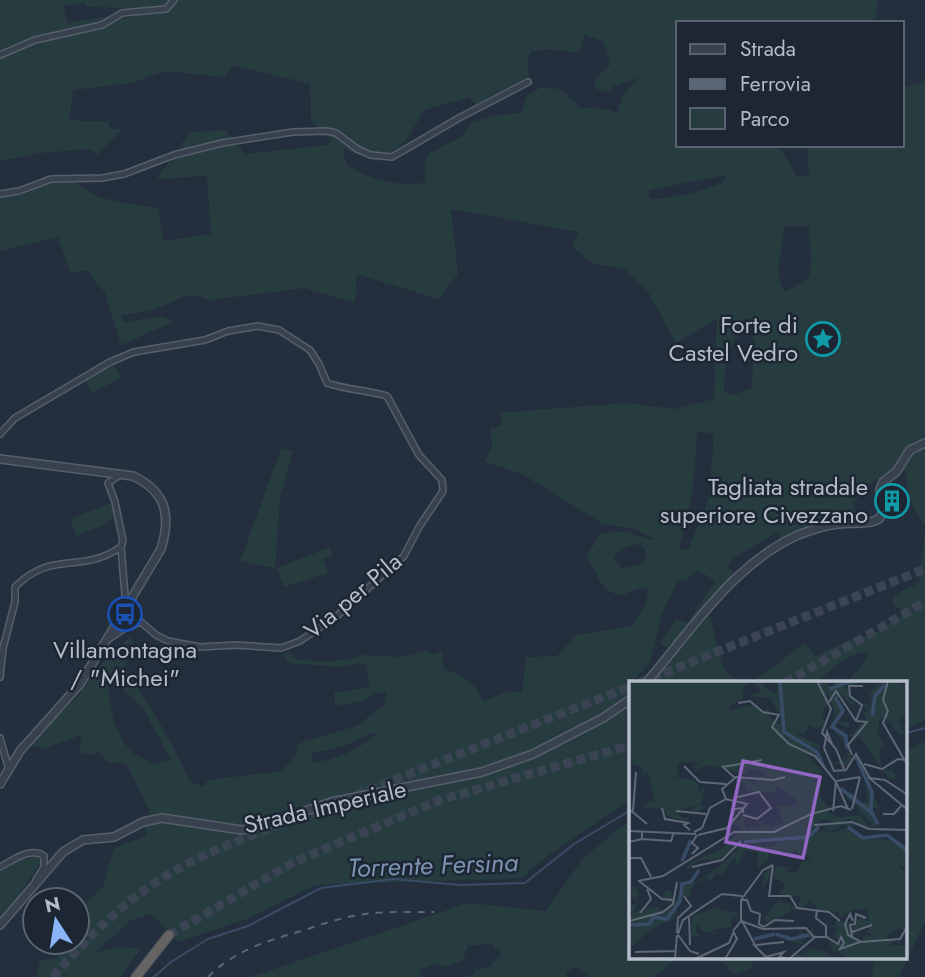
<svg xmlns="http://www.w3.org/2000/svg" width="925" height="977" font-family="Jost,sans-serif">
<rect width="100%" height="100%" fill="#242f3e"/>
<g fill="#263c3f" fill-rule="evenodd">
<path d="M 0,0 L 878,0 L 875,23 L 678,23 L 678,145 L 778,145 L 797,176 L 809,176 L 807,145 L 902,145 L 902,87 L 919,84 L 925,79 L 925,526 C 913,509 906,493 906,472 L 893,469 L 860,491 L 853,505 L 857,515 L 856,517 C 837,516 796,530 779,540 L 780,530 L 734,558 L 727,568 L 732,570 L 733,576 L 707,604 L 724,670 L 742,683 L 640,683 L 667,648 L 660,644 L 676,619 L 688,623 L 715,581 L 698,570 L 685,581 L 678,581 L 662,613 L 650,663 L 633,681 L 634,683 L 631,683 L 631,799 L 538,863 L 522,878 L 317,885 L 247,919 L 178,942 L 152,914 L 131,920 L 96,952 L 122,947 L 141,948 L 120,977 L 36,977 L 40,960 L 57,959 L 60,942 L 77,942 L 77,932 L 82,926 L 85,904 L 103,887 L 114,848 L 147,836 L 145,827 L 149,810 L 126,763 L 107,762 L 98,752 L 90,755 L 80,753 L 81,735 L 46,748 L 29,745 L 79,695 L 106,659 L 130,637 L 134,644 L 124,666 L 167,735 L 190,781 L 203,787 L 208,780 L 282,771 L 298,752 L 297,744 L 356,726 L 385,705 L 386,692 L 374,694 L 363,701 L 335,706 L 334,693 L 370,687 L 366,663 L 341,667 L 288,663 L 283,654 L 288,652 L 298,660 L 308,659 L 316,662 L 345,660 L 362,655 L 401,657 L 427,651 L 434,655 L 442,650 L 443,668 C 464,676 474,681 483,702 L 504,693 L 522,691 L 526,657 L 557,656 L 576,635 L 631,626 L 645,605 L 649,589 L 642,587 L 620,596 L 605,589 L 586,557 L 601,533 L 626,532 L 652,540 L 654,538 L 631,528 L 603,524 L 522,474 L 485,462 L 492,447 L 490,428 L 502,426 L 500,413 L 626,403 L 675,409 L 714,399 L 717,319 L 676,343 L 648,292 L 623,268 L 594,264 L 572,247 L 578,232 L 451,209 L 458,274 L 438,299 L 357,274 L 355,303 L 305,288 L 209,300 C 185,289 177,302 155,309 C 144,312 132,313 121,316 L 124,322 L 162,316 L 173,322 L 121,345 L 105,293 L 88,271 L 70,272 L 58,237 L 0,251 L 0,197 L 18,196 L 50,183 L 74,180 C 95,203 129,203 158,208 L 164,241 L 211,234 L 207,176 L 157,179 L 190,132 L 226,130 L 245,154 L 327,145 L 332,140 L 311,120 L 310,84 L 232,65 L 225,77 L 165,71 L 131,83 L 73,90 L 69,120 L 108,122 L 110,129 L 122,129 L 97,155 L 91,149 L 40,153 L 0,161 ZM 85,2 L 87,7 L 133,8 L 135,15 L 120,19 L 116,15 L 67,23 L 64,6 ZM 584,35 L 604,42 L 610,65 L 594,80 L 596,89 L 610,93 L 614,86 L 638,78 L 622,97 L 617,113 L 607,109 L 581,108 L 560,89 L 541,87 L 527,96 L 521,113 L 498,115 L 472,122 L 462,136 L 430,153 L 424,164 L 426,175 L 424,183 C 395,186 370,181 346,164 L 343,148 L 376,162 L 404,143 L 425,110 L 469,97 L 477,106 L 529,77 L 527,61 L 532,51 L 548,49 L 580,53 ZM 725,175 L 726,179 C 714,190 665,201 649,198 L 649,190 ZM 785,226 L 809,226 L 811,261 L 809,277 L 786,292 C 772,277 783,245 785,226 ZM 754,320 L 752,388 L 733,395 L 724,392 C 725,378 724,360 731,347 C 735,338 742,333 743,322 ZM 697,431 L 714,434 L 709,498 L 688,550 L 679,548 C 692,510 695,471 697,431 ZM 636,544 L 645,548 L 647,556 L 642,564 L 623,568 L 614,559 L 620,549 ZM 109,676 L 144,710 L 171,760 L 155,764 C 149,761 141,758 135,754 C 114,738 107,700 109,676 ZM 375,732 L 376,735 C 358,750 336,759 313,763 L 312,753 L 341,747 Z"/>
<path d="M 113,363 L 121,378 L 92,393 L 84,378 Z"/>
<path d="M 281,449 L 293,451 L 280,497 L 275,568 L 240,561 Z"/>
<path d="M 113,503 L 116,516 L 105,524 L 77,536 L 70,519 Z"/>
<path d="M 925,529 L 925,720 L 906,729 L 906,683 L 846,683 L 866,660 L 868,655 L 862,652 L 843,660 L 816,683 L 751,683 L 805,643 L 816,656 L 844,642 L 881,630 L 906,612 L 892,604 L 895,595 L 919,583 Z"/>
<path d="M 330,547 L 333,556 L 323,559 L 328,573 L 284,587 L 277,568 Z"/>
<path d="M 925,741 L 925,921 L 899,977 L 874,977 L 872,976 L 874,958 L 906,958 L 906,752 Z"/>
<path d="M 631,819 L 631,958 L 677,958 L 653,977 L 591,977 L 575,967 L 565,973 L 569,977 L 464,977 L 473,975 L 475,970 L 488,967 L 502,953 L 495,949 L 493,943 L 468,946 L 463,960 L 447,967 L 436,964 L 420,970 L 421,977 L 251,977 L 468,903 L 546,911 L 583,858 Z"/>
<path d="M 36,857 L 41,862 L 17,898 L 0,916 L 0,872 L 22,860 Z"/>
<path d="M 720,958 L 753,958 L 751,968 L 736,975 L 719,960 Z"/>
</g>
<g fill="none" stroke-linecap="round" stroke-linejoin="round">
<g stroke="#394c67" stroke-width="2">
<path d="M 906,733 L 925,728"/>
<path d="M 154,977 L 171,962 L 208,939 L 248,926 L 321,888 L 394,879 L 460,885 L 525,883 L 574,844 L 631,810"/>
</g>
<g stroke="#3a4453" stroke-width="9" stroke-dasharray="9 4.5" stroke-linecap="butt">
<path d="M 639,683 L 925,569"/>
<path d="M 785,683 L 925,602"/>
<path d="M 356,795 L 631,686"/>
<path d="M 169,935 L 294,862 L 440,800 L 631,745"/>
<path d="M 53,977 C 86,939 125,900 169,874 C 218,844 283,825 337,803"/>
</g>
<g stroke="#565f6c" stroke-width="8">
<g id="minor">
<path d="M 0,55 L 35,40 L 102,25 L 122,13 L 166,9 L 174,0"/>
<path d="M 0,194 L 19,191 L 51,179 L 102,178 L 124,174 L 174,155 L 222,143 L 293,132 L 327,131 L 336,133 L 357,149 L 371,155 L 392,157 L 459,118 L 528,82"/>
<path d="M 0,434 L 15,418 L 110,362 L 134,352 L 205,340 L 228,331 L 258,326 L 279,330 L 310,350 L 319,364 L 327,383 C 347,390 367,390 387,396 L 419,455 L 442,480 L 443,491 L 419,527 L 404,556 L 338,615 L 300,641 L 281,648 L 236,645 L 200,647 L 168,641 L 156,635 L 141,622 L 125,628 L 109,639"/>
<path d="M 120,475 L 108,483 L 115,502 L 123,541 L 121,547"/>
<path d="M 0,677 L 3,648 L 15,602 L 15,587 C 53,549 80,575 121,547 L 126,607"/>
<path d="M 0,738 L 9,770"/>
<path d="M 0,867 C 12,861 31,846 44,856 L 44,867 L 36,880"/>
</g>
</g>
<g stroke="#565f6c" stroke-width="10">
<g id="tertiary">
<path d="M 0,459 L 133,476 C 167,492 171,516 161,549 L 80,684 L 20,751 L 0,784"/>
<path d="M 646,683 C 691,631 733,564 798,535 C 811,530 825,525 839,524 C 853,522 868,526 880,518 L 883,510 L 880,489 L 883,482 L 896,472 L 910,450 L 925,443"/>
<path d="M 0,925 L 63,852 L 83,840 L 114,837 L 143,822 L 162,818 L 242,830 L 263,826 L 331,802 L 482,772 L 533,754 L 603,718 L 631,699"/>
</g>
</g>
<g stroke="#434c59" stroke-width="11">
<path id="trunk" d="M 136,977 L 169,935"/>
</g>
<use href="#minor" stroke="#38414e" stroke-width="5"/>
<use href="#tertiary" stroke="#38414e" stroke-width="7"/>
<use href="#trunk" stroke="#656462" stroke-width="9"/>
<path stroke="#5a6575" stroke-width="2" stroke-dasharray="7 7" stroke-linecap="butt" d="M 208,977 C 235,950 269,940 305,930 C 322,924 340,918 358,915 C 383,911 409,912 434,912"/>
</g>
<defs>
<g id="sight-ring" transform="scale(1.75)"><circle r="9.5" fill="#1d2633" stroke="#0f9aa8" stroke-width="1.5"/><path d="M0-6L1.8-2.2L6-1.7L2.9 1.2L3.7 5.4L0 3.3L-3.7 5.4L-2.9 1.2L-6-1.7L-1.8-2.2Z" fill="#0f9aa8"/></g>
<g id="building-ring" transform="scale(1.75)"><circle r="9.5" fill="#1d2633" stroke="#0f9aa8" stroke-width="1.5"/><path d="M-4-6H4V6H1V3H-1V6H-4ZM-2.5-4.3h1.7v1.8h-1.7ZM.8-4.3h1.7v1.8H.8ZM-2.5-1h1.7V.8h-1.7ZM.8-1h1.7V.8H.8Z" fill="#0f9aa8"/></g>
<g id="bus-ring" transform="scale(1.75)"><circle r="9.5" fill="#1d2633" stroke="#1a4fb4" stroke-width="1.5"/><path d="M-5-6H5V4H4V6H2V4H-2V6H-4V4H-5ZM-3.5-4V0h7V-4ZM-3.5 1.2v1.5H-2V1.2ZM2 1.2v1.5H3.5V1.2Z" fill="#1a4fb4"/></g>
</defs>
<g fill-rule="evenodd">
<use href="#sight-ring" x="823" y="339"/>
<use href="#building-ring" x="892" y="501"/>
<use href="#bus-ring" x="125" y="614"/>
</g>
<g text-anchor="middle" stroke-width="5" stroke-linejoin="round" paint-order="stroke">
<g font-size="24" fill="#b4bcc9" stroke="#1d2633" text-anchor="end">
<text x="798" y="333">Forte di<tspan x="798" dy="28">Castel Vedro</tspan></text>
<text x="868" y="495">Tagliata stradale<tspan x="868" dy="28">superiore Civezzano</tspan></text>
<text x="125" y="658" text-anchor="middle">Villamontagna<tspan x="125" dy="28">/ "Michei"</tspan></text>
</g>
<g font-size="24" fill="#b4bcc9" stroke="#1d2633">
<text transform="translate(353 596) rotate(-40)" y="8">Via per Pila</text>
<text transform="translate(325 807) rotate(-13)" y="8">Strada Imperiale</text>
</g>
<g font-size="26" font-style="italic" fill="#7c92b1" stroke="#1d2633">
<text transform="translate(433 865) rotate(-2)" y="9">Torrente Fersina</text>
</g>
</g>
<g transform="translate(629 681)">
<rect width="278" height="278" fill="#242f3e"/>
<path d="M 0,0 L 123,0 L 115,7 L 113,18 L 100,25 L 102,30 L 125,23 L 137,32 L 139,23 L 140,35 L 151,44 L 153,38 L 141,17 L 121,15 L 132,10 L 124,0 L 137,0 L 135,5 L 149,14 L 148,0 L 197,0 L 202,8 L 206,4 L 202,0 L 226,0 L 230,4 L 215,4 L 227,20 L 224,26 L 212,13 L 209,18 L 214,31 L 210,41 L 221,41 L 218,47 L 208,41 L 206,44 L 220,61 L 217,69 L 223,77 L 219,84 L 204,83 L 219,76 L 214,60 L 201,45 L 206,31 L 196,5 L 199,22 L 193,31 L 196,44 L 188,48 L 180,44 L 175,53 L 165,52 L 190,64 L 191,69 L 175,62 L 190,71 L 195,82 L 179,72 L 193,91 L 185,101 L 192,100 L 191,117 L 200,126 L 200,132 L 209,136 L 232,134 L 237,144 L 244,144 L 209,106 L 227,114 L 231,123 L 239,121 L 235,94 L 250,127 L 243,127 L 243,122 L 240,127 L 249,145 L 240,147 L 219,138 L 213,140 L 221,141 L 207,142 L 195,138 L 185,144 L 219,142 L 227,146 L 213,144 L 202,151 L 193,144 L 179,155 L 155,157 L 174,158 L 196,149 L 203,152 L 220,147 L 235,157 L 263,159 L 278,172 L 278,188 L 268,183 L 278,194 L 278,258 L 277,250 L 269,247 L 257,257 L 268,258 L 260,265 L 278,264 L 278,278 L 219,278 L 208,269 L 206,273 L 198,258 L 170,255 L 175,264 L 156,259 L 157,255 L 166,257 L 174,248 L 173,252 L 180,253 L 184,246 L 185,253 L 202,257 L 205,264 L 210,263 L 215,261 L 204,255 L 208,248 L 198,244 L 207,245 L 207,236 L 212,241 L 223,241 L 219,244 L 223,248 L 233,232 L 237,240 L 240,237 L 238,229 L 225,228 L 212,236 L 208,231 L 189,228 L 181,219 L 174,228 L 168,227 L 140,243 L 134,238 L 151,218 L 151,222 L 161,222 L 162,226 L 169,225 L 172,215 L 149,213 L 157,203 L 141,194 L 133,211 L 135,193 L 142,184 L 148,191 L 146,185 L 161,186 L 158,190 L 168,192 L 172,182 L 182,178 L 175,172 L 171,177 L 168,170 L 158,173 L 159,169 L 146,175 L 139,172 L 141,176 L 129,187 L 129,172 L 116,169 L 109,184 L 105,177 L 93,194 L 87,192 L 82,200 L 76,196 L 63,206 L 60,217 L 52,213 L 46,237 L 21,249 L 0,268 L 0,233 L 5,234 L 0,230 L 0,214 L 5,204 L 10,212 L 9,220 L 0,216 L 3,224 L 9,221 L 4,231 L 30,225 L 33,230 L 43,222 L 33,217 L 37,209 L 42,209 L 44,219 L 49,219 L 49,216 L 56,202 L 64,203 L 90,186 L 111,166 L 143,165 L 154,157 L 142,161 L 109,158 L 92,178 L 74,179 L 64,183 L 62,187 L 57,189 L 61,181 L 90,169 L 111,151 L 111,145 L 103,142 L 114,135 L 117,148 L 134,145 L 126,139 L 142,146 L 155,143 L 147,124 L 166,125 L 168,119 L 148,105 L 145,112 L 118,110 L 115,100 L 107,101 L 108,95 L 127,103 L 128,94 L 139,97 L 132,89 L 119,88 L 119,94 L 79,84 L 68,89 L 63,85 L 71,82 L 61,81 L 48,83 L 50,96 L 42,96 L 53,98 L 54,90 L 54,97 L 68,100 L 70,111 L 76,105 L 71,125 L 77,125 L 69,131 L 56,130 L 66,128 L 65,125 L 47,130 L 53,137 L 61,136 L 56,141 L 39,135 L 35,128 L 14,127 L 20,120 L 26,122 L 19,91 L 12,95 L 15,88 L 0,81 ZM 242,243 L 238,251 L 248,257 L 237,254 L 231,261 L 220,254 L 232,254 L 225,249 ZM 251,0 L 271,0 L 275,8 L 274,0 L 278,0 L 278,33 L 267,42 L 275,40 L 271,42 L 276,46 L 270,46 L 278,54 L 271,54 L 255,35 L 250,39 L 249,52 L 255,65 L 251,67 L 252,87 L 264,90 L 267,98 L 260,97 L 262,101 L 230,55 L 227,59 L 220,55 L 238,38 L 234,32 L 239,30 L 233,22 L 241,24 L 242,13 L 236,9 L 242,11 ZM 85,227 L 108,232 L 110,239 L 103,233 L 102,246 L 83,249 L 86,252 L 72,250 L 68,240 L 67,251 L 71,255 L 62,255 L 63,235 ZM 179,267 L 194,270 L 208,278 L 175,278 L 177,272 L 174,278 L 164,277 L 165,269 L 171,273 L 181,270 Z" fill="#263c3f" fill-rule="evenodd"/>
<path fill="none" stroke="#394c67" stroke-width="3.5" d="M 151,0 L 155,51 L 188,71 L 195,86M 201,8 L 222,0M 206,16 L 214,30 L 203,46 L 217,55 L 218,68M 243,35 L 246,15 L 256,4M 227,76 L 243,111 L 242,130 L 249,143M 211,107 L 243,132M 219,146 L 234,157 L 258,154 L 279,170M 115,161 L 179,156 L 190,146M 53,180 L 62,159M 0,244 L 20,243 L 25,236 L 38,238 L 51,220 L 53,203 L 62,201 L 70,189M 147,253 L 162,258 L 180,254M 125,258 L 146,253"/>
<path fill="none" stroke="#5e6776" stroke-width="2" d="M 188,0 L 202,28 L 193,52 L 207,68 L 215,88M 259,0 L 254,19 L 259,30 L 254,42 L 279,85M 200,21 L 207,10 L 227,40M 109,22 L 121,20 L 134,31 L 150,34 L 143,46 L 160,63 L 186,75 L 207,101 L 219,128M 227,40 L 233,24 L 221,15 L 220,5 L 234,5M 203,63 L 198,51 L 195,67 L 205,90 L 217,89 L 227,73 L 241,97M 223,74 L 219,64 L 238,41 L 227,40M 235,83 L 253,88 L 269,78 L 279,79M 55,85 L 71,101 L 97,103M 106,96 L 144,99 L 156,96M 239,96 L 279,129M 240,97 L 256,99 L 279,114M 105,117 L 130,111 L 142,127 L 128,138 L 114,134M 97,118 L 93,108 L 106,97 L 94,86 L 133,79M 33,127 L 36,138 L 59,142 L 55,144 L 61,149M 0,128 L 18,143M 223,128 L 231,96M 4,130 L 7,91M 47,130 L 77,133M 204,130 L 207,100 L 231,96M 254,133 L 265,133 L 272,125M 101,143 L 105,128 L 114,127 L 114,132M 185,144 L 223,141 L 240,148 L 279,149M 0,150 L 67,153M 65,151 L 73,147 L 81,127 L 97,118 L 118,123 L 98,147 L 69,154M 13,158 L 42,160 L 45,151M 0,161 L 13,158 L 13,150M 63,173 L 69,167 L 63,162 L 68,154M 0,177 L 12,177 L 22,196M 144,184 L 140,215 L 161,215 L 168,227 L 200,231 L 211,240M 63,186 L 93,179 L 112,160M 9,200 L 34,195 L 105,151 L 145,151 L 182,133 L 212,125 L 222,129M 10,200 L 33,218 L 44,219M 112,219 L 134,189 L 144,184M 112,219 L 118,219 L 122,230 L 131,233 L 130,243 L 135,246M 188,229 L 187,237 L 197,245 L 197,255M 11,232 L 22,218 L 18,208M 60,236 L 61,264M 0,240 L 34,231 L 44,223 L 48,201M 112,240 L 134,248 L 177,247 L 185,256M 113,240 L 126,264M 224,240 L 221,233 L 216,243 L 219,254 L 232,261 L 271,258 L 279,244M 135,246 L 146,239 L 165,240M 104,250 L 112,240 L 112,219M 223,251 L 243,244M 48,252 L 49,237 L 62,225 L 55,215M 49,253 L 54,239 L 93,213 L 113,215M 49,254 L 61,270 L 70,273M 223,255 L 221,244 L 226,243 L 227,233 L 237,237M 124,263 L 137,276 L 155,271 L 150,276 L 159,278M 127,264 L 155,261M 6,271 L 47,270M 46,278 L 48,254M 66,278 L 100,262 L 104,252M 96,278 L 108,258 L 104,250M 160,278 L 186,256 L 198,256 L 209,263 L 212,256 L 215,262 L 211,268 L 231,261"/>
<path fill="#9266c3" fill-opacity="0.15" stroke="#9266c3" stroke-width="3.5" d="M 114,80 L 191,96 L 174,177 L 97,161 Z"/>
<rect width="278" height="278" fill="none" stroke="#b4bcc9" stroke-width="3.5"/>
</g>
<rect x="676" y="21" width="228" height="126" fill="#1d2633" stroke="#59626f" stroke-width="2"/>
<rect x="690" y="44" width="35" height="10" fill="#38414e" stroke="#59626f" stroke-width="2"/>
<text x="740" y="56" font-size="21" fill="#b4bcc9">Strada</text>
<rect x="690" y="79" width="35" height="10" fill="#5a6575" stroke="#59626f" stroke-width="2"/>
<text x="740" y="91" font-size="21" fill="#b4bcc9">Ferrovia</text>
<rect x="690" y="108" width="35" height="21" fill="#263c3f" stroke="#59626f" stroke-width="2"/>
<text x="740" y="126" font-size="21" fill="#b4bcc9">Parco</text>
<g transform="translate(56 921) rotate(348)"><circle r="33" fill="#1d2633" stroke="#59626f" stroke-width="2"/>
<path d="M0-5L12 26L0 18L-12 26Z" fill="#8ab4f8"/>
<text y="-10" font-size="19" font-weight="bold" text-anchor="middle" fill="#b4bcc9">N</text>
</g>
</svg>
